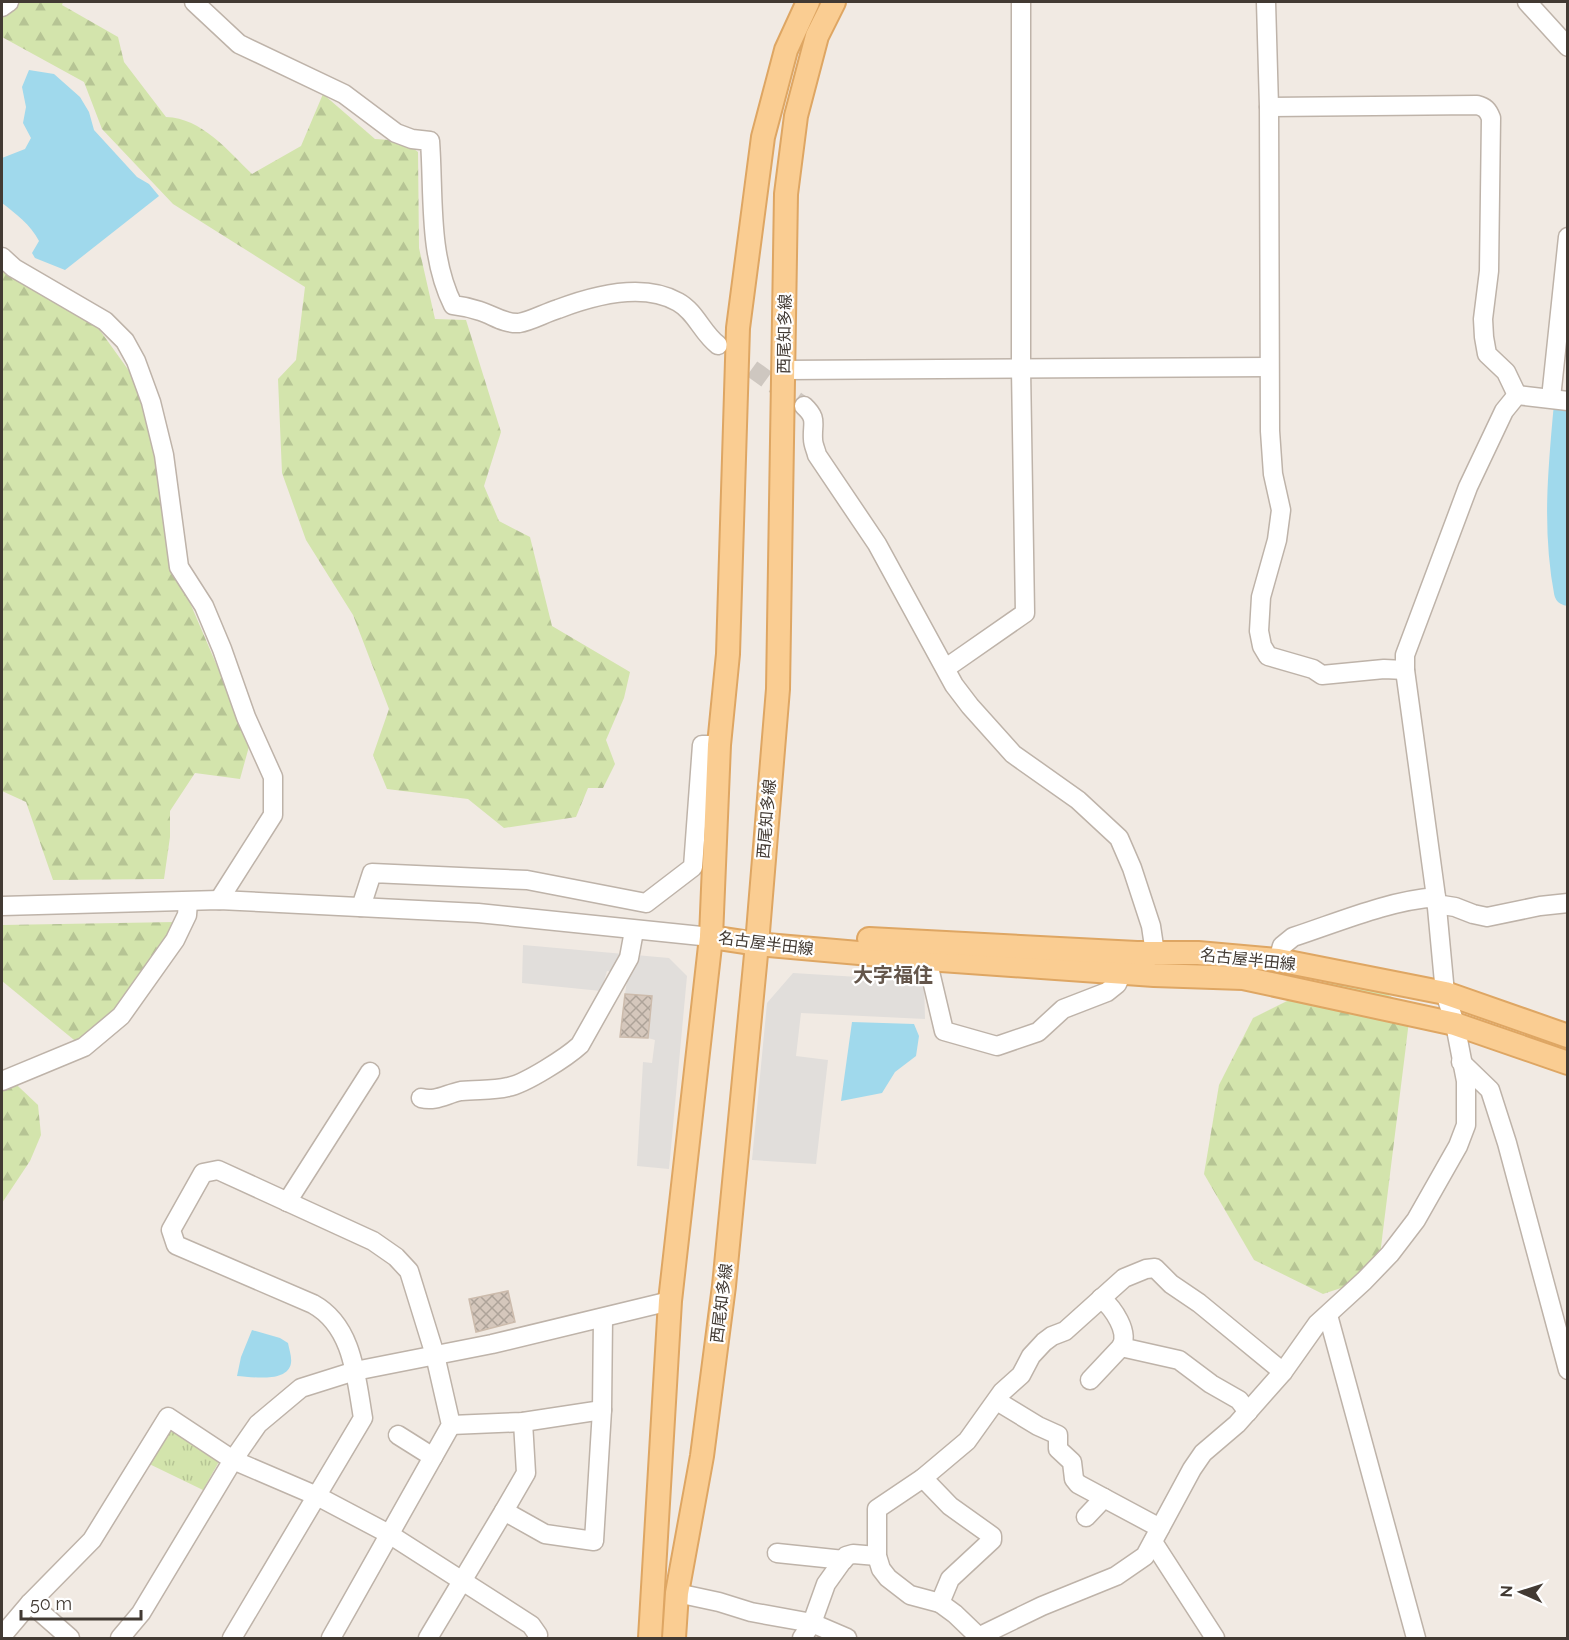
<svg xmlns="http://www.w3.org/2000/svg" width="1569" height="1640" font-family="Raleway,'Noto Sans JP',sans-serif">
<defs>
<pattern id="forest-firs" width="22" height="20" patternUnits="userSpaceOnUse" patternTransform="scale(1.5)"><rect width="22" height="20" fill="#d3e4ac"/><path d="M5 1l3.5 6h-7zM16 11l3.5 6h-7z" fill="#b6c494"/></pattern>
<pattern id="park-tufts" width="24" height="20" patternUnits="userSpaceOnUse" patternTransform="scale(1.5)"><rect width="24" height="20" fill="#d3e4ac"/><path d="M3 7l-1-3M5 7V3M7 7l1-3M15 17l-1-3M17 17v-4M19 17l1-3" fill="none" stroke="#b6c494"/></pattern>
<pattern id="building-cross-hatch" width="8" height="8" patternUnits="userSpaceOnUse" patternTransform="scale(1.5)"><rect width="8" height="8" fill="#d5c7bc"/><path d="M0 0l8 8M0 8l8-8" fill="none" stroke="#aea399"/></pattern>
</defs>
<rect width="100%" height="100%" fill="#f1eae3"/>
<g fill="url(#forest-firs)">
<path d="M 2,2 L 63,2 L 62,5 L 118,37 L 124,62 L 166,117 C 202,118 228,151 252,174 L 301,146 L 323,94 L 375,139 L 404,141 L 418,152 L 419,248 L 435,319 L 466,320 L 501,432 L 484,486 L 499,521 L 530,537 L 552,626 L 630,672 L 624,698 L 606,740 L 615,764 L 603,788 L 588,788 L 576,817 L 504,828 L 468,799 L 387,789 L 373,755 L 389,709 L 353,615 L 306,540 L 282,473 L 278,379 L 296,360 L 305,287 L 173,204 L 102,129 L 84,82 L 2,37 Z"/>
<path d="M 2,267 L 99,329 L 132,375 L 158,454 L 165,500 L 167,549 L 250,743 L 240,779 L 195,773 L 170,811 L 170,837 L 164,879 L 53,880 L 26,802 L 2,791 Z"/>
<path d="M 176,922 L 111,1020 L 79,1044 L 2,981 L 2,925 Z"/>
<path d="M 1327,981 L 1380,990 L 1395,999 L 1410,1013 L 1378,1271 L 1356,1283 L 1323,1294 L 1254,1260 L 1204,1174 L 1219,1085 L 1253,1018 Z"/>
<path d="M 2,1071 L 38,1105 L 41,1135 L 30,1161 L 2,1203 Z"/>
</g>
<path fill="url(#park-tufts)" d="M 168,1417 L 221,1458 L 203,1490 L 141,1460 Z"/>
<g fill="#e1dedb">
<path d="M 523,945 L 669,958 L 687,976 L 669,1169 L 637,1166 L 643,1062 L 652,1063 L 655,1040 L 648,1038 L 652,996 L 625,994 L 628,974 L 607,971 L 601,991 L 522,983 Z"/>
<path d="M 793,973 L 924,981 L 925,1019 L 801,1013 L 796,1056 L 828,1060 L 816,1164 L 752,1160 L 767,1003 Z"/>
</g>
<g fill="#a0d9ec">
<path d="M 29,70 L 54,74 L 80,97 L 89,112 L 94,130 L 137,177 L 149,184 L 159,196 L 65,270 L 35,258 L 32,253 L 39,241 C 31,225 15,213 2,203 L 2,158 L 25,149 L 31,138 L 23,123 L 26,107 L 22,87 Z"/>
<path d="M 852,1022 L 914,1024 L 919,1036 L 916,1056 L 895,1072 L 882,1093 L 841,1101 Z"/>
<path d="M 252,1330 L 280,1338 L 288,1343 C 289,1349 292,1357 291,1363 C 288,1383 252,1377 237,1376 L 241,1357 Z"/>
</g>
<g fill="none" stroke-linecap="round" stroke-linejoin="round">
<path stroke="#a0d9ec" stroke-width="28" d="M 1568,404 C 1562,467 1556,530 1568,592"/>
</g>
<g fill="url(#building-cross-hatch)" stroke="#ccbbac" stroke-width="1.5">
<path d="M 625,994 L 652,996 L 648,1038 L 620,1037 Z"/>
<path d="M 508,1291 L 515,1322 L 476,1332 L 469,1299 Z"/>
</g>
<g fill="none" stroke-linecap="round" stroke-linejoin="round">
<path stroke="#cec7c0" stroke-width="18" stroke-dasharray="18 9" stroke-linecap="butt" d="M 730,353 L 804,406"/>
<g stroke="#beb3a9" stroke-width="21">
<g id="minor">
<path d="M 194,2 L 239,44 L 344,94 L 396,133 L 412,139 L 430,141 C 434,195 428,255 453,305 C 462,306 471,308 480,311 C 493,315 504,324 519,323 C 531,321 545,313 558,309 C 592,296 643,282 678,302 C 696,312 702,333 718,345"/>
<path d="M 1266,2 L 1269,107 L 1270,431 L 1273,474 L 1281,510 L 1277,540 L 1261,597 L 1259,631 L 1262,646 L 1268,656 L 1313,669 L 1322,675 L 1384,669 L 1405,670"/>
<path d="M 1527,2 L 1568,47"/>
<path d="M 2,7 L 9,2"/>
<path d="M 1269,107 L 1477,105 C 1485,107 1488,110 1491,118 L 1489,271 L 1483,319 L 1484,337 L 1487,354 L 1506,372 L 1517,395"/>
<path d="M 2,257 L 14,268 L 105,321 L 125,341 L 136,361 L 151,402 L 164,455 L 179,567 L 204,606 L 222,649 L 246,717 L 273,777 L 273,815 L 219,900"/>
<path d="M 784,370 L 1269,367"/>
<path d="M 1551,398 L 1568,237"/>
<path d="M 804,406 C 818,419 812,423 813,439 C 813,445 816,450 817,455 L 877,544 L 954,685 L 970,706 L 1013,754 L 1078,800 L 1119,838 L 1132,868 L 1151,926 L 1155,953"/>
<path d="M 946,668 L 1025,613 L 1021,369 L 1021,2"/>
<path d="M 1436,904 L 1455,907 L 1473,914 L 1487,917 L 1540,906 L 1568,903"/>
<path d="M 2,906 L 219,900 L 478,913 L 711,937"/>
<path d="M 361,907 L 372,873 L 527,880 L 646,903 L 693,867 L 702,745 L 719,745"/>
<path d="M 927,959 L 944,1031 L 997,1046 L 1038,1032 L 1063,1009 L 1107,992 L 1117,984 L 1122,973"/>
<path d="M 1278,960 L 1282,946 L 1293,937 C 1339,922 1387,901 1436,897"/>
<path d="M 1461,1062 L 1490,1090 L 1507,1143 L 1568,1370"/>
<path d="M 2,1081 L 84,1047 L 121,1016 L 175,940 L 187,915 L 188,902"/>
<path d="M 421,1098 C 436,1102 446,1094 461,1091 C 477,1089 492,1091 508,1087 C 525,1084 567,1057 580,1045 L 629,958 L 634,931"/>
<path d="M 287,1202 L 370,1072"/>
<path d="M 1101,1298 C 1113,1308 1130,1332 1121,1347"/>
<path d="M 1328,1315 L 1416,1638"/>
<path d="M 1090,1380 L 1121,1347 L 1179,1360 L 1211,1384 L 1239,1400 L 1248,1412"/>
<path d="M 997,1401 L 1038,1426 L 1058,1435 L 1058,1449 L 1072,1462 L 1074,1479 L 1078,1484 L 1104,1498"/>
<path d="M 451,1425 L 523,1422 L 602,1410"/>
<path d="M 398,1435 L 433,1457"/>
<path d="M 923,1478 L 950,1506 L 992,1536 L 992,1540 L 950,1579 L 940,1603 L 955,1614 L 979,1637"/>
<path d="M 504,1511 L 526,1473 L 523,1422"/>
<path d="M 1086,1517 L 1104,1498 L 1160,1528"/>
<path d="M 1153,1542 L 1215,1638"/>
<path d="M 777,1553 L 844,1560"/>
<path d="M 677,1593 L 719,1602 L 751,1612 L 812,1623 L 847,1638"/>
<path d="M 30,1603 L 70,1638"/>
<path d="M 940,1603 L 910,1595 L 888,1578 L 881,1569 L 877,1556 L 877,1509 L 923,1478 L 967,1441 L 1002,1392 L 1021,1375 L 1031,1356 L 1044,1342 L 1052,1336 L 1065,1331 L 1124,1278 L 1146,1269 L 1155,1268 L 1171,1284 L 1199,1303 L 1283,1372"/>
<path d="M 2,1636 L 30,1603 L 92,1540 L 168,1417 L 233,1460 L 317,1496 L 389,1534 L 531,1625 L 538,1635 L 537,1638"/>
<path d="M 120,1638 L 141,1613 L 233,1460 L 258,1424 L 301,1388 L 355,1371 L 492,1344 L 670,1301"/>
<path d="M 232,1638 L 363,1418 C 356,1377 353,1326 313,1304 L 176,1245 L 171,1230 L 203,1173 L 218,1170 L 373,1241 L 396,1257 L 409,1271 L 435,1355 L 451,1425 L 331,1638"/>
<path d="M 428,1638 L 504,1511 L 545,1534 L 594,1541 L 602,1410 L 603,1318"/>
<path d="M 802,1638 L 812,1623 L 826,1584 L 846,1556 L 853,1554 L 877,1556"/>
<path d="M 976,1638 L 1042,1606 L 1116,1576 L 1145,1556 L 1192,1469 L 1203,1453 L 1237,1424 L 1283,1372 L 1317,1324 L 1364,1281 L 1390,1254 L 1416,1220 L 1458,1146 L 1466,1125 L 1466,1081 L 1455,1024 L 1445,993 L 1436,897 L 1405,670 L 1405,655 L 1468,487 L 1504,411 L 1517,395 L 1568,401"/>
</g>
</g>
<g stroke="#dea663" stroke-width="26">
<g id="major">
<path d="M 711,937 L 757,944 L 927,959 L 1154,975 L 1243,978 L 1455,1024 L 1568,1063"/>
<path d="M 869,939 L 1137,953 L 1198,953 L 1278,960 L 1445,993 L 1568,1036"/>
<path d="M 650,1638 L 670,1301 L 711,937 L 719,745 L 728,654 L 738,328 L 763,137 L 786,50 L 808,2"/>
<path d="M 674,1638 L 677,1593 L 702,1456 L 724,1286 L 757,944 L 778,689 L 786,194 L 796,116 L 817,36 L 834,2"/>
</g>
</g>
<use href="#minor" stroke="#fff" stroke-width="18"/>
<use href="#major" stroke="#facd92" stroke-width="22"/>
</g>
<g text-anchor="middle" stroke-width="4.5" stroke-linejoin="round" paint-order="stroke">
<g font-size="16" fill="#423a33" stroke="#fff">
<text transform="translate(784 334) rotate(-89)" y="6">西尾知多線</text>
<text transform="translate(766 819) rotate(-85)" y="6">西尾知多線</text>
<text transform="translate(766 943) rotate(7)" y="6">名古屋半田線</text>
<text transform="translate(1248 959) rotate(6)" y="6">名古屋半田線</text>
<text transform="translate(721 1303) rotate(-83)" y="6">西尾知多線</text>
</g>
<g font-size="20" font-weight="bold" fill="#64564b" stroke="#fff">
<text x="893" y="982">大字福住</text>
</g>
</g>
<rect width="1569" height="1640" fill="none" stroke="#423a33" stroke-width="6"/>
<g transform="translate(1521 1592) rotate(273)" stroke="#ffffff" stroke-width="4.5" paint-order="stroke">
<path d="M0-4.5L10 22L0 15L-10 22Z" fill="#423a33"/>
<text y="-9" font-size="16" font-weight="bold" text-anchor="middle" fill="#423a33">N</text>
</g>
<path d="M21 1610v9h120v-9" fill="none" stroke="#423a33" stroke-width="3"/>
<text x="30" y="1610" font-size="18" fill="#423a33" stroke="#ffffff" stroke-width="4.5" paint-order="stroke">50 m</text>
</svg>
